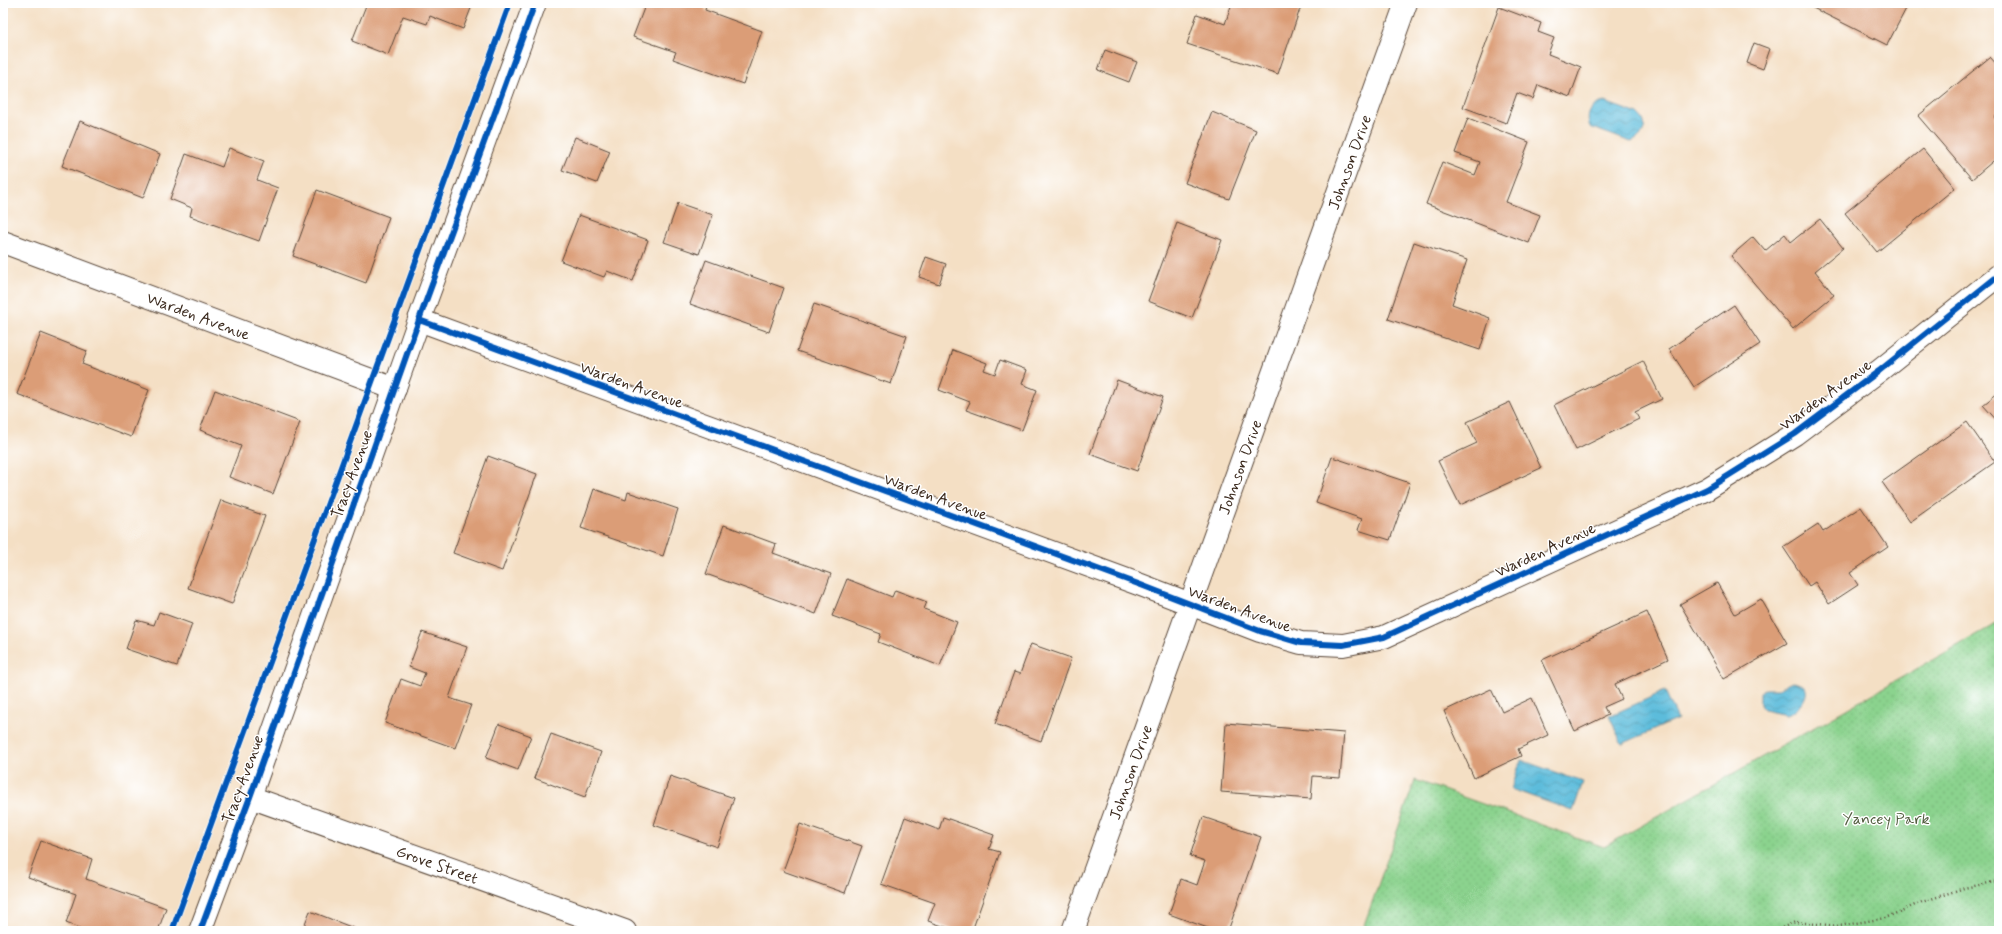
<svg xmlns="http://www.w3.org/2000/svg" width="2002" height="934" font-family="Mynerve,sans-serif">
<defs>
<pattern id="park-dots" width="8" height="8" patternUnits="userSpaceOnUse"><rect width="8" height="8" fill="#8bd38e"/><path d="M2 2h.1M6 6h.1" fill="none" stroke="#79b57a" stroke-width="1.8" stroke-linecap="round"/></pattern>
<pattern id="water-waves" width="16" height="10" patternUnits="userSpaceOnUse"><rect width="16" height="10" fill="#5cbcdb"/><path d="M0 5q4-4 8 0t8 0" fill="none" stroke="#4d99b1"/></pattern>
</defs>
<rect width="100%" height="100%" fill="#fff"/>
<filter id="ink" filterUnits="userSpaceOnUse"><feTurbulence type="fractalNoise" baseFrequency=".025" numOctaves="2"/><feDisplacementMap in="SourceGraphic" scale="8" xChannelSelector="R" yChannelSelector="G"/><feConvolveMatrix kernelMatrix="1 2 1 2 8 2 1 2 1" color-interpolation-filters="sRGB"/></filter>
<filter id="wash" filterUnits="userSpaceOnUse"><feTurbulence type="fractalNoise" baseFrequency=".012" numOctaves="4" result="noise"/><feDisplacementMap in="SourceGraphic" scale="16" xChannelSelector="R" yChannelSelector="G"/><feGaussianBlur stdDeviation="0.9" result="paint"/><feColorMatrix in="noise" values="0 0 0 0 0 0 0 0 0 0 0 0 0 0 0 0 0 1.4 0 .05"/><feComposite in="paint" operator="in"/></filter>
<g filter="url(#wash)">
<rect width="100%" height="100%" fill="#f4dfc4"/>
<path fill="url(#park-dots)" stroke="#637e56" d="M 1999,622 L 1999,931 L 1362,931 L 1415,780 L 1604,847 Z"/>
<g fill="url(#water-waves)" stroke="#4c737c">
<path d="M 1605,102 L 1638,114 C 1650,124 1644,137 1631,142 L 1590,127 C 1585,115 1591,104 1605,102 Z"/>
<path d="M 1792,682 C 1820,684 1801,710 1786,715 L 1764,710 L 1760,705 L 1760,692 L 1765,689 L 1778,689 Z"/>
<path d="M 1665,691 L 1678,719 L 1622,744 L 1609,716 Z"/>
<path d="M 1521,760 L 1583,782 L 1573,811 L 1511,789 Z"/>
</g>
<g id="blocks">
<g fill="#db9d77">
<path d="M 367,3 L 473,3 L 463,29 L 430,16 L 427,24 L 403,16 L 388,55 L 352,41 Z"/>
<path d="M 646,3 L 707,3 L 705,10 L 762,31 L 743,84 L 673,59 L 676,52 L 633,37 Z"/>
<path d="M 1232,3 L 1302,3 L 1278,74 L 1187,44 L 1197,14 L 1225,24 Z"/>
<path d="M 1803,3 L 1909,3 L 1887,45 Z"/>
<path d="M 1499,7 L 1541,23 L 1538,32 L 1554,38 L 1548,54 L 1581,67 L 1570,97 L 1538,85 L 1533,99 L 1517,93 L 1506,123 L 1463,107 Z"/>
<path d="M 1754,43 L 1770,49 L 1763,69 L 1747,63 Z"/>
<path d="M 1105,50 L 1137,62 L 1129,82 L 1098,70 Z"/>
<path d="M 1990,57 L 1999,67 L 1999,114 L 1995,117 L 1999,122 L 1999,156 L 1972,179 L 1918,116 Z"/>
<path d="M 1212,112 L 1256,130 L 1229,199 L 1185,183 Z"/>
<path d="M 1468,118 L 1529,142 L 1506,202 L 1540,215 L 1529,243 L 1426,204 L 1442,162 L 1475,175 L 1480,162 L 1455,153 Z"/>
<path d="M 80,121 L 160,154 L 143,198 L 62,166 Z"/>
<path d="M 575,137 L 610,151 L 597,183 L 562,170 Z"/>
<path d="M 229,148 L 264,161 L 257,180 L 278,188 L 259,241 L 190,216 L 192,208 L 170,199 L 186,154 L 222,167 Z"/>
<path d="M 1923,149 L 1955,188 L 1877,252 L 1845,213 Z"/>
<path d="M 317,190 L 389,217 L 366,283 L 293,256 Z"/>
<path d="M 678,203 L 713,215 L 699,254 L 664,242 Z"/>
<path d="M 579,215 L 648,240 L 633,281 L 607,271 L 604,277 L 561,261 Z"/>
<path d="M 1820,219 L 1843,248 L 1815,271 L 1834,295 L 1793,329 L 1731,256 L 1753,237 L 1765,251 L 1785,234 L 1791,242 Z"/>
<path d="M 1177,223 L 1222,240 L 1192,318 L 1148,301 Z"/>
<path d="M 1414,242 L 1467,260 L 1452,304 L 1490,318 L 1480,350 L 1388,319 Z"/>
<path d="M 926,257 L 946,264 L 939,284 L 919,277 Z"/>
<path d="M 706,260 L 784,288 L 769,332 L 690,304 Z"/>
<path d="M 814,304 L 907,336 L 891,384 L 797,351 Z"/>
<path d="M 1734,305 L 1760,344 L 1694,387 L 1669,349 Z"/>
<path d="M 41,333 L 87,351 L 82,364 L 149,390 L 131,437 L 17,394 Z"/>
<path d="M 953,350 L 987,363 L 984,370 L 995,374 L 1000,360 L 1027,370 L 1022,384 L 1037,390 L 1022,430 L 966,410 L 970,402 L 939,390 Z"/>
<path d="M 1643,361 L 1662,399 L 1635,412 L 1639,419 L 1576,450 L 1554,405 Z"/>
<path d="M 1117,380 L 1163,397 L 1137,471 L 1090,454 Z"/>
<path d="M 215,390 L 300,422 L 273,494 L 229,477 L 241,446 L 200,430 Z"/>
<path d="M 1999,392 L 1999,423 L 1983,405 Z"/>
<path d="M 1510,402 L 1541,468 L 1460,505 L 1438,461 L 1477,443 L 1467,422 Z"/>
<path d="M 1967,422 L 1995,462 L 1910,522 L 1882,482 Z"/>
<path d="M 488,456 L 537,474 L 502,571 L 453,553 Z"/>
<path d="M 1332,457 L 1410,483 L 1390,540 L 1358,530 L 1362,519 L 1316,503 Z"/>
<path d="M 594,489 L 626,500 L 628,492 L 678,509 L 663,556 L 581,528 Z"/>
<path d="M 221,500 L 265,516 L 232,604 L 188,588 Z"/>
<path d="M 1861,507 L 1888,547 L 1850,573 L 1858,585 L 1829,604 L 1815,582 L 1809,586 L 1783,547 L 1818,524 L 1823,532 Z"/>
<path d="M 724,525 L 776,544 L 773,553 L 831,574 L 816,614 L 706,574 Z"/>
<path d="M 847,579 L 892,597 L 895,590 L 927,602 L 924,609 L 957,622 L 940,666 L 878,642 L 881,634 L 832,616 Z"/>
<path d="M 1717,583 L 1735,614 L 1761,599 L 1787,643 L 1724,679 L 1680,604 Z"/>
<path d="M 159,612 L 192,624 L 177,666 L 126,649 L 136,620 L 154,625 Z"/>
<path d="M 1647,612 L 1668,659 L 1615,684 L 1622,699 L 1604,707 L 1608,715 L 1575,731 L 1542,660 Z"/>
<path d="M 422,632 L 467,647 L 449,698 L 471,705 L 455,748 L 385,723 L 401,679 L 420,686 L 425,673 L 409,667 Z"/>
<path d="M 1031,644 L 1071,658 L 1041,741 L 995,724 L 1014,672 L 1020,674 Z"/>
<path d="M 1491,689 L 1502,712 L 1532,698 L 1548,735 L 1518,749 L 1521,756 L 1474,778 L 1444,711 Z"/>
<path d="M 1226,723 L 1344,733 L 1340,778 L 1313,776 L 1311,799 L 1221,792 Z"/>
<path d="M 499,724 L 531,736 L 518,770 L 486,758 Z"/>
<path d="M 551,734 L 601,752 L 585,797 L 534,778 Z"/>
<path d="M 670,776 L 734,798 L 717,847 L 654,825 Z"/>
<path d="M 905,817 L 939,830 L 943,817 L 994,835 L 989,849 L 1000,852 L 972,931 L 957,931 L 928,921 L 935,903 L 881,884 Z"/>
<path d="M 1203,817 L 1261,837 L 1228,931 L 1216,931 L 1169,914 L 1181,879 L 1197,885 L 1205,861 L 1190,856 Z"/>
<path d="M 800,824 L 862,846 L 845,893 L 783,871 Z"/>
<path d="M 41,841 L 92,859 L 86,879 L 166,908 L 158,931 L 87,931 L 66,923 L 76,894 L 28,877 Z"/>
<path d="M 310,911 L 356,929 L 356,931 L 302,931 Z"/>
</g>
</g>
</g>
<g filter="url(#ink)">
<use href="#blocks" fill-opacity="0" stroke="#574537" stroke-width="1"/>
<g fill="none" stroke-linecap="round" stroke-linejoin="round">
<g stroke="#574537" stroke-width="24">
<g id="minor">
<path id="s1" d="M 3,242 L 395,389"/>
<path d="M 419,320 L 1141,585 L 1260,631 L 1301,643 L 1343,645 L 1384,637 L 1707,489 L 1795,434 L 1879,371 L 1999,275"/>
<path id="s2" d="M 250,797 L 625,931"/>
<path id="s3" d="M 1073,931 L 1406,3"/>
</g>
</g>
<g stroke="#574537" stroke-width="24">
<path id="tertiary" d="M 200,931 L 250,797 L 419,320 L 535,3"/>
</g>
<path stroke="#574537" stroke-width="2.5" stroke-dasharray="1 3" stroke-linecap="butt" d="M 1775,931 L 1795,922 L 1839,926 L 1885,918 L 1922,902 L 1964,888 L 1999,881"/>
<use href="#minor" stroke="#fff" stroke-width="22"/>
<use href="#tertiary" stroke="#fff" stroke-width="22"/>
<g stroke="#fff" stroke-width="8">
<g id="cycleway">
<path d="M 419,320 L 1141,585 L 1260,631 L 1301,643 L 1343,645 L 1384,637 L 1707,489 L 1795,434 L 1879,371 L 1999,275"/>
<path d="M 172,931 L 510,3"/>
<path d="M 200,931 L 250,797 L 419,320 L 535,3"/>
</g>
</g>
<use href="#cycleway" stroke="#0057b8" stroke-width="6"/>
</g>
</g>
<g text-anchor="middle" stroke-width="3" stroke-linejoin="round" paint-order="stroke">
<g font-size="16" fill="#3b2a1e" stroke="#fff">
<text dy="6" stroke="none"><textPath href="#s3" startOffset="817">Johnson Drive</textPath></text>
<text dy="6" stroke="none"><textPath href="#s1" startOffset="209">Warden Avenue</textPath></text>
<text transform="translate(632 384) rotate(20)" y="6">Warden Avenue</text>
<text transform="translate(1825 394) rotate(-36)" y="6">Warden Avenue</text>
<text dy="6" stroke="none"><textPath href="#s3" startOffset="493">Johnson Drive</textPath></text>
<text transform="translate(351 474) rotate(-70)" y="6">Tracy Avenue</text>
<text transform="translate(936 496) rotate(20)" y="6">Warden Avenue</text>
<text transform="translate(1545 549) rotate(-25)" y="6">Warden Avenue</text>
<text transform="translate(1240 608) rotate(20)" y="6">Warden Avenue</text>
<text dy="6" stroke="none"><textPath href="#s3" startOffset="169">Johnson Drive</textPath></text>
<text transform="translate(242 779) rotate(-70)" y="6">Tracy Avenue</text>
<text dy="6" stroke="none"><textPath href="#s2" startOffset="199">Grove Street</textPath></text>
</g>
<g font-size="16" fill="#535d40" stroke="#fff">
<text x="1886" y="824">Yancey Park</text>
</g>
</g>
<rect width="2002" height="934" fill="none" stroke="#fff" stroke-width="16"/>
</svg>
